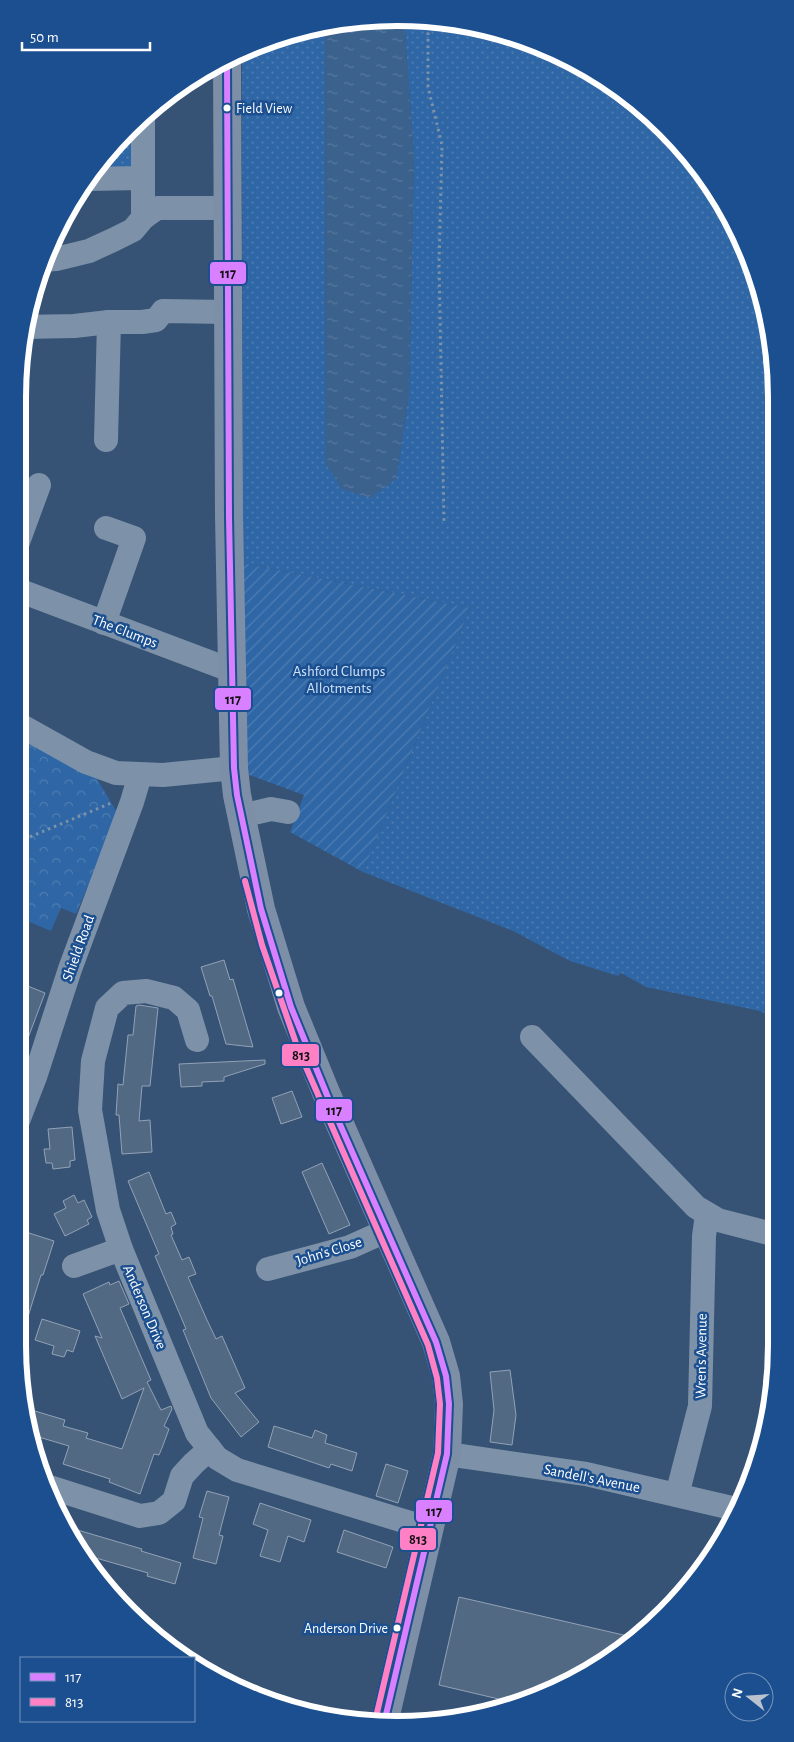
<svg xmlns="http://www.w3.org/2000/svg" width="794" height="1742" font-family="'Alegreya Sans',sans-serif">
<defs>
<pattern id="grass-dots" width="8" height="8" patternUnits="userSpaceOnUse" patternTransform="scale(1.25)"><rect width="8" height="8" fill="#2f66a5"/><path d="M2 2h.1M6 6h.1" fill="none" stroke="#4e7db2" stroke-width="1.8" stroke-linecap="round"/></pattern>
<pattern id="forest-crowns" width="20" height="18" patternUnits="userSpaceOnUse" patternTransform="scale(1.25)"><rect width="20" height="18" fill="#2f66a5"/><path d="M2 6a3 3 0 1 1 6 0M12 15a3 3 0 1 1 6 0" fill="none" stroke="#4e7db2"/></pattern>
<pattern id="garden-furrows" width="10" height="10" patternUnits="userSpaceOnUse" patternTransform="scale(1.25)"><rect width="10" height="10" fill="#2f66a5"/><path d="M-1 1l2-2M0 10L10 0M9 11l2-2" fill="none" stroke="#4e7db2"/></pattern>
<pattern id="water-ripples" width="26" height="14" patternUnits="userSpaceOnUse" patternTransform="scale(1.25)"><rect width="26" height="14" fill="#3b618d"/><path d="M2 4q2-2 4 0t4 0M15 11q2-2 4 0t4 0" fill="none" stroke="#58799e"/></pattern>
</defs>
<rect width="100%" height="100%" fill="#365274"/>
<g fill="url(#grass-dots)">
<path d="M 404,18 L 471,25 L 542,46 L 628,96 L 698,166 L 747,252 L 773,347 L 775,1019 L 760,1011 L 646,987 L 621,973 L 618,976 L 570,961 L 513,931 L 363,872 L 470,608 L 243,563 L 242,52 L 252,46 L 325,25 L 326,463 L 396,479 L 409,394 L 414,158 Z"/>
<path d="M 136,123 L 133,172 L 92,173 L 128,129 Z"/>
</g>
<path fill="url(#forest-crowns)" d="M 18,739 L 96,777 L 118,814 L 76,914 L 61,908 L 51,931 L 27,921 L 18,924 Z"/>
<path fill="url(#garden-furrows)" d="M 243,563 L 470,608 L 363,872 L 290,832 L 304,795 L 244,773 Z"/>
<path fill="url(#water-ripples)" d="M 397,18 L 404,18 L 414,158 L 409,394 L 396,479 L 370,498 L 342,489 L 326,464 L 325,25 Z"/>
<g fill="#526984" stroke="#92a2b6">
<path d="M 224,960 L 230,980 L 233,979 L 253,1047 L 226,1044 L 212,996 L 210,996 L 201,967 Z"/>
<path d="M 18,982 L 45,993 L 19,1062 L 18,1062 Z"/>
<path d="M 139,1005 L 158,1008 L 150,1086 L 142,1086 L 139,1121 L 150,1120 L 152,1152 L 122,1154 L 119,1115 L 116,1115 L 118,1084 L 123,1085 L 128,1035 L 133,1035 L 136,1006 Z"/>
<path d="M 265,1060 L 265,1064 L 224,1077 L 224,1081 L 202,1082 L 202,1086 L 181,1087 L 179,1064 Z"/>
<path d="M 292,1091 L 302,1117 L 281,1124 L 272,1098 Z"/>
<path d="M 72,1127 L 75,1160 L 70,1161 L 70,1167 L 53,1169 L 52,1163 L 46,1163 L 44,1149 L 50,1149 L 48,1129 Z"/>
<path d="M 322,1163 L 350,1225 L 329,1234 L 302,1172 Z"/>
<path d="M 149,1172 L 166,1214 L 171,1212 L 176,1224 L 171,1227 L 173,1234 L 171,1235 L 182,1260 L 189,1257 L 196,1274 L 188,1277 L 207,1320 L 216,1339 L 222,1336 L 245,1388 L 235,1393 L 259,1422 L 241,1437 L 211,1398 L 183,1330 L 186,1329 L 155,1256 L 159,1254 L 128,1181 Z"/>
<path d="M 74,1195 L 78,1203 L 84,1200 L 92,1217 L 87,1220 L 89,1224 L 65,1236 L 54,1214 L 66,1208 L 63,1201 Z"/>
<path d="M 29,1233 L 54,1241 L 43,1275 L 41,1275 L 21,1339 L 18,1338 L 18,1268 Z"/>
<path d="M 119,1281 L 129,1304 L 120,1308 L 151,1380 L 147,1382 L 161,1410 L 171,1406 L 172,1409 L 164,1426 L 169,1429 L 162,1448 L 159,1455 L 154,1454 L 140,1494 L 109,1482 L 110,1479 L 63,1464 L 69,1446 L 32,1435 L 28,1409 L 65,1420 L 63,1426 L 88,1433 L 86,1438 L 122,1449 L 144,1388 L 122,1399 L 95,1336 L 102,1338 L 83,1294 L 109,1282 L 110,1285 Z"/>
<path d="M 42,1319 L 80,1331 L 73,1352 L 67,1350 L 64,1357 L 52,1354 L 54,1346 L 35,1340 Z"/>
<path d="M 510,1370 L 516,1415 L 512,1445 L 490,1442 L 494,1410 L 490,1372 Z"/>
<path d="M 274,1426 L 312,1438 L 315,1430 L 327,1435 L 325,1443 L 357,1453 L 352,1471 L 331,1464 L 329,1468 L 268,1447 Z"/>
<path d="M 386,1464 L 408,1471 L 398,1503 L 376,1496 Z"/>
<path d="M 207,1491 L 229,1497 L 219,1535 L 223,1536 L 216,1564 L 193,1558 L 203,1518 L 199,1517 Z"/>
<path d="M 260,1503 L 311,1520 L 304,1542 L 288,1536 L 280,1562 L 260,1556 L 268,1530 L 253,1524 Z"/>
<path d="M 64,1526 L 142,1549 L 141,1551 L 181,1563 L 175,1584 L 147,1576 L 148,1573 L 82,1554 L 68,1534 Z"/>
<path d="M 344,1530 L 393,1547 L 386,1568 L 337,1552 Z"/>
<path d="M 459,1597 L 632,1637 L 586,1674 L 520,1704 L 439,1685 Z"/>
</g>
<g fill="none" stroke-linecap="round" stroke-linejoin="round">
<g stroke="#7d92a8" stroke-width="3" stroke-dasharray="2.5 4" stroke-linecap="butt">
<path d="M 425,20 L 428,30 L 428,87 L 442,145 L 439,264 L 444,521"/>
<path d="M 18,842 L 111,803"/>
</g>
<g stroke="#7d92a8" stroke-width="24">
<path d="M 87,179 L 143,178"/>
<path d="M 143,218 L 143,117"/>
<path d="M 44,260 L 56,259 L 89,251 L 113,240 L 133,230 L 143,218 L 157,208 L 228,208"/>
<path d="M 24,327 L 74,326 L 109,322 L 142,322 L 156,320 L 163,311 L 228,312"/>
<path d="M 106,440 L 109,322"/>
<path d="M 18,542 L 39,485"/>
<path d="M 18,590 L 233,671"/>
<path d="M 104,623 L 134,538 L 106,528"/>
<path d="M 18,724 L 86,762 L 116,773 L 163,775 L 234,768"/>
<path d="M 241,816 L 271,809 L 288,812"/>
<path d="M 532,1037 L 696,1207 L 718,1220 L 776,1235"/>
<path d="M 197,1040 L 188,1010 L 174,998 L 146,991 L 123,993 L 107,1008 L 93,1061 L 90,1110 L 108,1210 L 121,1249 L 197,1433 L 217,1458 L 237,1470 L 430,1529"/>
<path d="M 18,1121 L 35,1077 L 70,969 L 132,802 L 140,775"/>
<path d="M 74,1266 L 121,1249"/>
<path d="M 268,1269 L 350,1247 L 388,1230"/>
<path d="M 447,1454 L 586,1474 L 736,1509"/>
<path d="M 46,1486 L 140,1516 L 159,1513 L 174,1501 L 182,1476 L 194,1463 L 210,1449"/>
<path d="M 677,1495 L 700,1406 L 704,1236 L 707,1214"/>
</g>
<path stroke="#7d8ea7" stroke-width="28" d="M 227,60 L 229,517 L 234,768 L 237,795 L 261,909 L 291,1007 L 327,1095 L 436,1342 L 446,1376 L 449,1404 L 447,1454 L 385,1719"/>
<g stroke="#1b4f8f" stroke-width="10">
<path id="bus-1" d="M 227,60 L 229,517 L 234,768 L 237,795 L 261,909 L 291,1007 L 327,1095 L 436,1342 L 446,1376 L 449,1404 L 447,1454 L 385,1719"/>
</g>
<g stroke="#1b4f8f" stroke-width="10">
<path id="bus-2" d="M 245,881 L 262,945 L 298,1049 L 428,1345 L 437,1378 L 440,1404 L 438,1453 L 376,1717"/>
</g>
<use href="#bus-1" stroke="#d880ff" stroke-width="6"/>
<use href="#bus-2" stroke="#ff80c5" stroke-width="6"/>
</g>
<g fill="#fff" stroke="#1b4f8f" stroke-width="2">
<circle cx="227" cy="108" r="4.5"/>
<circle cx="279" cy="993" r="4.5"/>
<circle cx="397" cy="1628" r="4.5"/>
</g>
<g text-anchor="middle" stroke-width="5" stroke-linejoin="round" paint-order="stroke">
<g font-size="14" fill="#fff" stroke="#1b4f8f" text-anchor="start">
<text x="236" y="113">Field View</text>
<text x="388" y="1633" text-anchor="end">Anderson Drive</text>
</g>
<g font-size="15" fill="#fff" stroke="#1b4f8f">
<text transform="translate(125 631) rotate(21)" y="5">The Clumps</text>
<text transform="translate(78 948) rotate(-70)" y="5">Shield Road</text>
<text transform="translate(329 1251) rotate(-17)" y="5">John's Close</text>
<text transform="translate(145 1307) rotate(67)" y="5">Anderson Drive</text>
<text transform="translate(701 1356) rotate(-89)" y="5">Wren's Avenue</text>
<text transform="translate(592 1478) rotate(11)" y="5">Sandell's Avenue</text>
</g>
<g font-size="15" fill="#cfe3fa" stroke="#1b4f8f">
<text x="339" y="676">Ashford Clumps<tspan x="339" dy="17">Allotments</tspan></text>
</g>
</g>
<path d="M0 0H794V1742H0ZM397 26H397A371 371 0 0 1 768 397V1345A371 371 0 0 1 397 1716H397A371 371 0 0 1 26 1345V397A371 371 0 0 1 397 26Z" fill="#1b4f8f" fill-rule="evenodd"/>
<path fill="none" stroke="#fff" stroke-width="6" d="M397 26H397A371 371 0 0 1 768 397V1345A371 371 0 0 1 397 1716H397A371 371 0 0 1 26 1345V397A371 371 0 0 1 397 26Z"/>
<g stroke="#1b4f8f" stroke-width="2">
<rect x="209" y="261" width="38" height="24" rx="5" fill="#d880ff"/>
<rect x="214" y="687" width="38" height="24" rx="5" fill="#d880ff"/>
<rect x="281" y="1043" width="39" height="24" rx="5" fill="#ff80c5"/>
<rect x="315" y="1098" width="38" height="24" rx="5" fill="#d880ff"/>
<rect x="415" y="1499" width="38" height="24" rx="5" fill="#d880ff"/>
<rect x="399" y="1527" width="38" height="24" rx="5" fill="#ff80c5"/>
</g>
<g font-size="14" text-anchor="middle" font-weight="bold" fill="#111">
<text x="228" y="278">117</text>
<text x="233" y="704">117</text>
<text x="301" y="1060">813</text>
<text x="334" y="1115">117</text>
<text x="434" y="1516">117</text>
<text x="418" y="1544">813</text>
</g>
<rect x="20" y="1657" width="175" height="65" fill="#1b4f8f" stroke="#7695bc"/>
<rect x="30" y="1673" width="25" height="8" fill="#d880ff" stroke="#7695bc"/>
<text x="65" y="1682" font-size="15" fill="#ffffff">117</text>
<rect x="30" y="1698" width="25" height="8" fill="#ff80c5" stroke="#7695bc"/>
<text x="65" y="1707" font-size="15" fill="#ffffff">813</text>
<g transform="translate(749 1697) rotate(287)"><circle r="24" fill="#1b4f8f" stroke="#7695bc"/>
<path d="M0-4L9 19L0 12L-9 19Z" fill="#b9c2ce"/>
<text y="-8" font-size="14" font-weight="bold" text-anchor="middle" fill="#ffffff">N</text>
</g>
<path d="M22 42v8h128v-8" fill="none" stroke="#ffffff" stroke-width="2.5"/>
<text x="30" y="42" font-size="15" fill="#ffffff" stroke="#1b4f8f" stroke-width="4" paint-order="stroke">50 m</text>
</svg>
